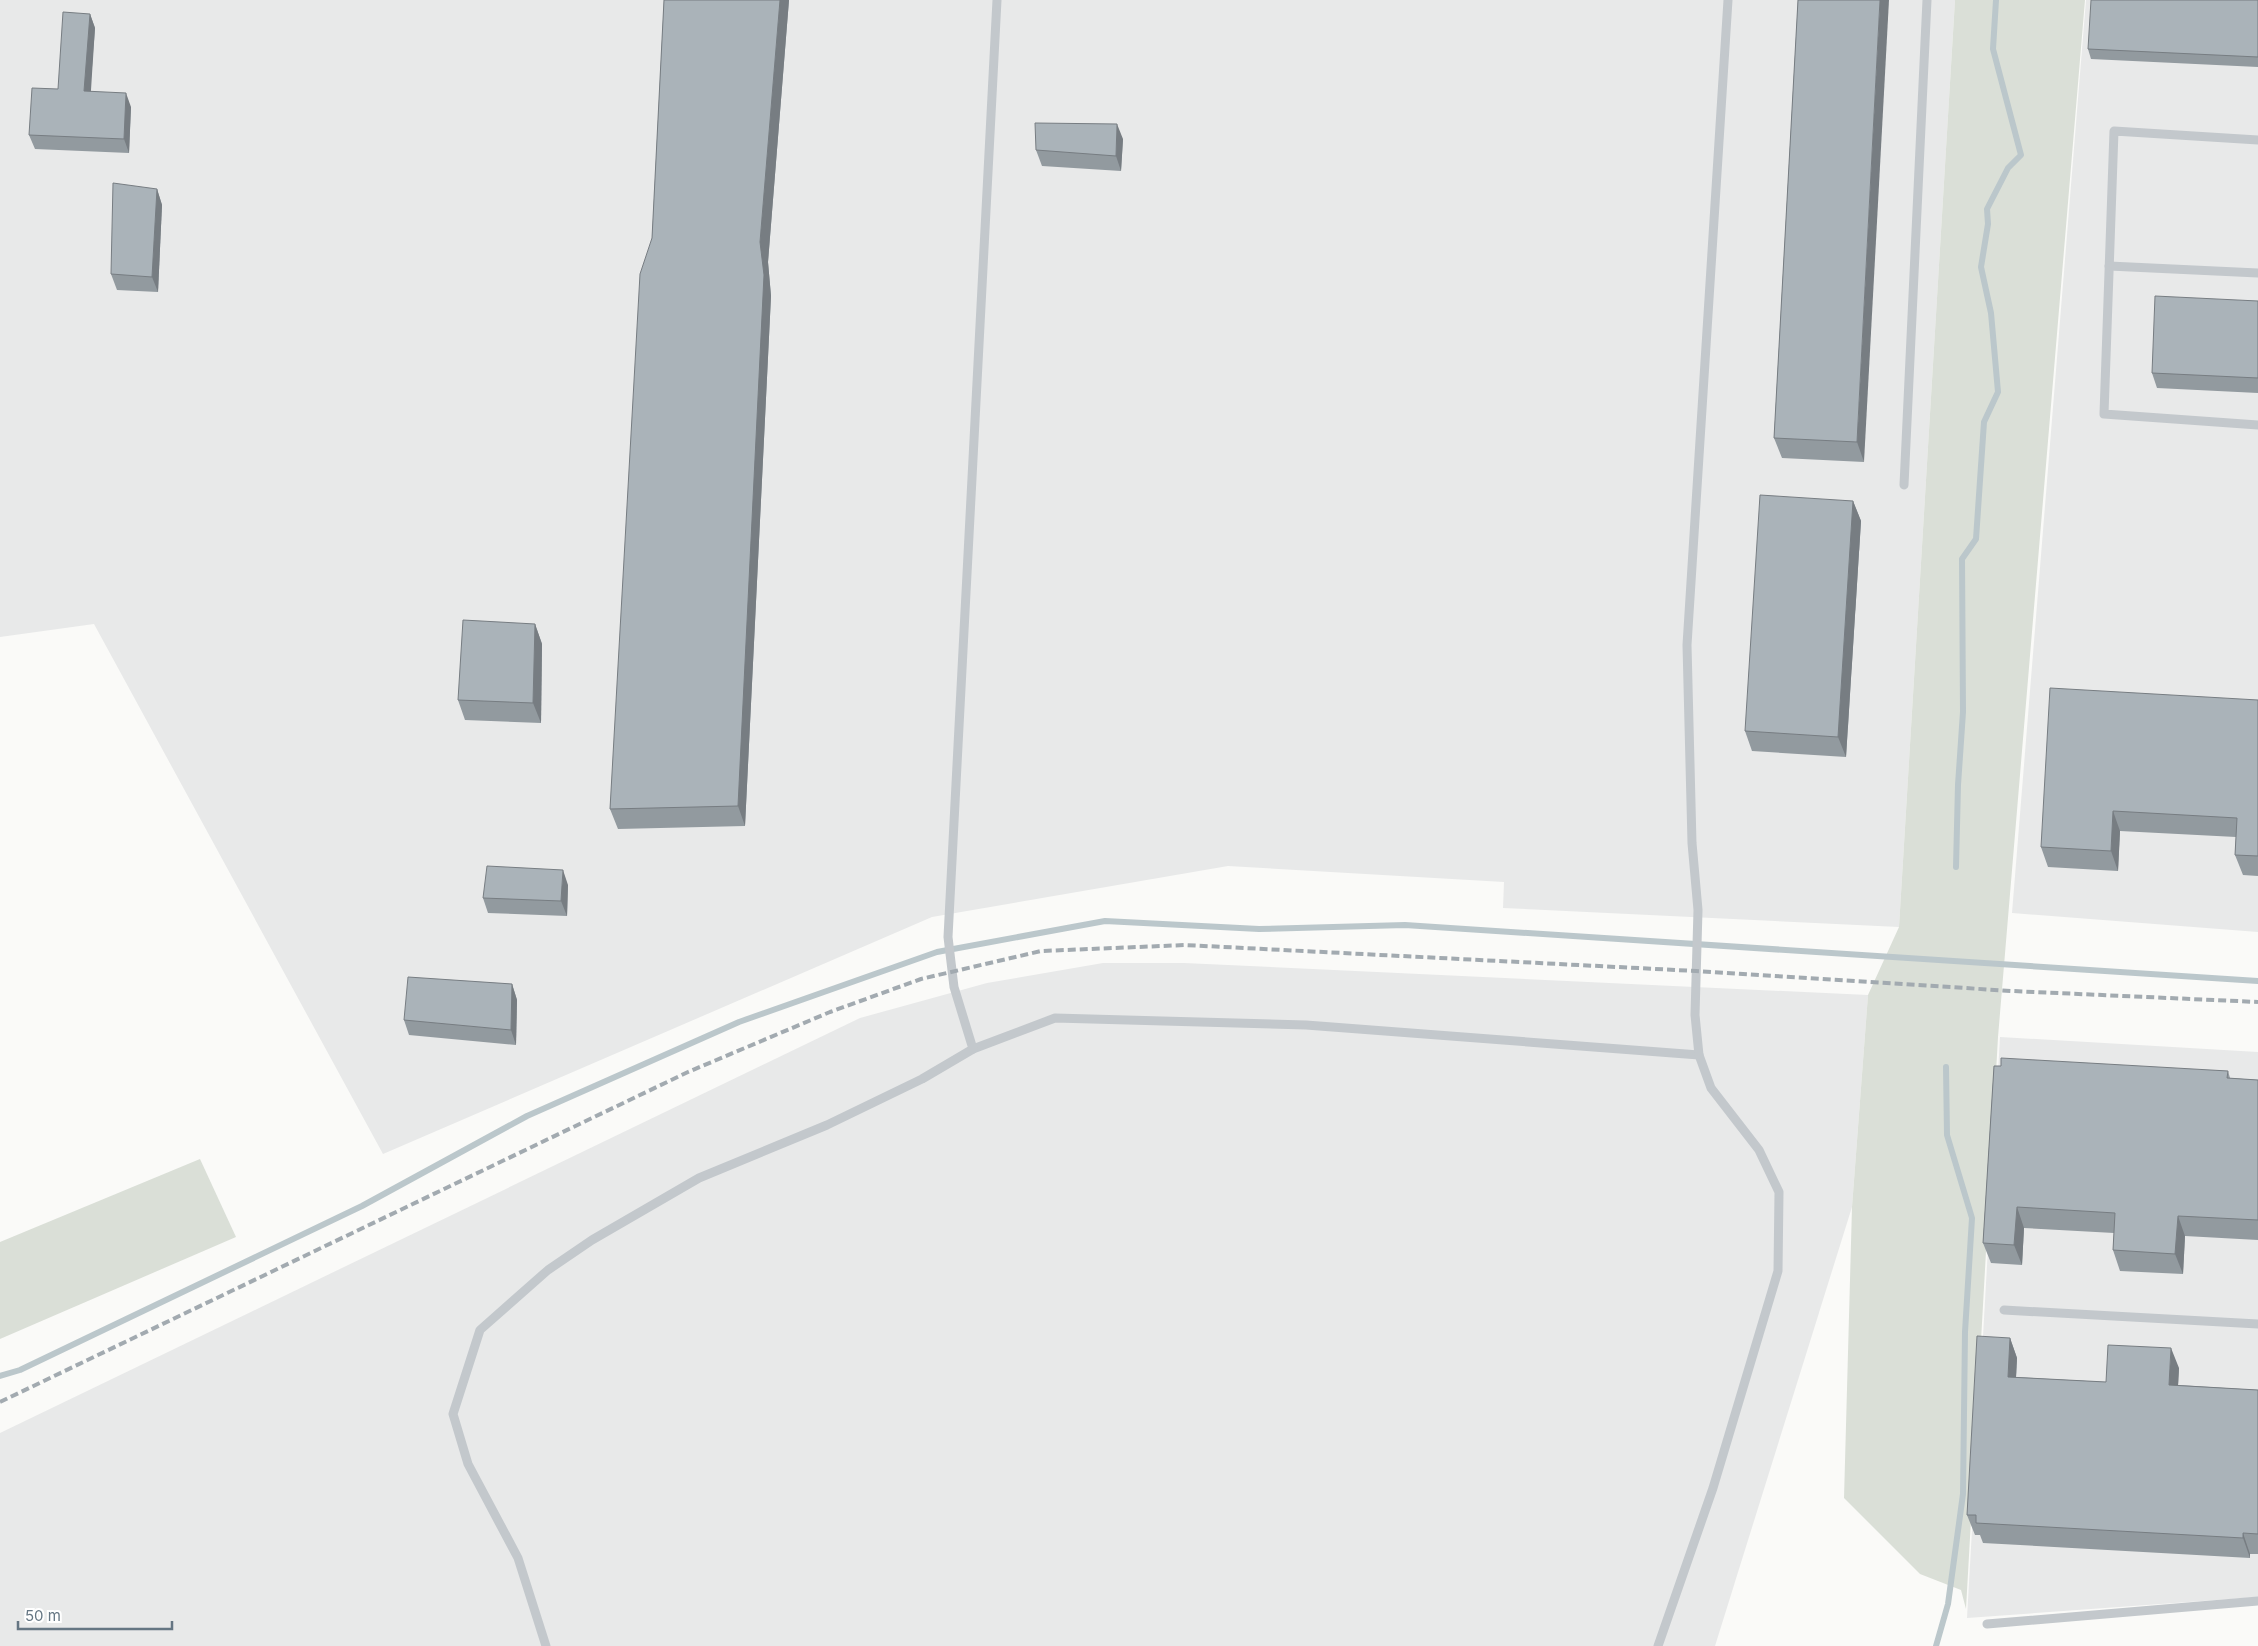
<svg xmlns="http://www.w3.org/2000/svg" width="2258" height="1646" font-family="Inter,sans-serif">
<rect width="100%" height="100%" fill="#fafaf8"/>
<g fill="#e8e9e9">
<path d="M 0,0 L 1955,0 L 1899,927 L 1503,908 L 1504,882 L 1228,866 L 932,917 L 383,1154 L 94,624 L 0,637 Z"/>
<path d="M 2086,0 L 2258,0 L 2258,932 L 2012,913 Z"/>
<path d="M 1103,963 L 1184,963 L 1868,995 L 1852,1207 L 1715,1646 L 0,1646 L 0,1433 L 860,1018 L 987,983 Z"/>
<path d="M 2000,1037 L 2258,1052 L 2258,1597 L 1967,1618 Z"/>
</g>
<g fill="#dadfd7">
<path d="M 1955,0 L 2085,0 L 1998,1037 L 1966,1609 L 1961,1590 L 1920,1574 L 1844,1498 L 1852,1207 L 1868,995 L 1899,927 Z"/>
<path d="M 200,1159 L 236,1237 L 0,1339 L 0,1242 Z"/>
</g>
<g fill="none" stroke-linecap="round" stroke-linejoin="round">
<g stroke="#bbc7cb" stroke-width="6">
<path d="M 1956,867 L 1958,785 L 1963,712 L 1962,559 L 1976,539 L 1984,422 L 1998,392 L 1991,313 L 1981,267 L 1988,224 L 1987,209 L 2008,168 L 2021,155 L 1993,49 L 1996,0"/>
<path d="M 0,1376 L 20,1370 L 362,1206 L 527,1116 L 739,1022 L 937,952 L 1105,921 L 1259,929 L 1405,925 L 2258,981"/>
<path d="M 1936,1646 L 1948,1604 L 1963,1494 L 1965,1332 L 1972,1218 L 1947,1135 L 1946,1067"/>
</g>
<g stroke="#c3c8cc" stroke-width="9">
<path d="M 2258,140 L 2114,131 L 2104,414 L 2258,425"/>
<path d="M 2109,266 L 2258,273"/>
<path d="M 1904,485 L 1927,0"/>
<path d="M 973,1049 L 1055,1018 L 1306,1025 L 1699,1055"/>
<path d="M 2004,1310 L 2258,1324"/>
<path d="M 1987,1624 L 2258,1601"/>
<path d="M 546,1646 L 518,1558 L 468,1464 L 453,1414 L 480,1330 L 548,1270 L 592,1240 L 699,1178 L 827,1125 L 922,1079 L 973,1049 L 954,987 L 948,937 L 997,0"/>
<path d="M 1658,1646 L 1713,1488 L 1778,1271 L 1779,1192 L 1759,1150 L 1711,1088 L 1699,1055 L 1695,1015 L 1698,910 L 1692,843 L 1687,645 L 1728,0"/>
</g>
<path stroke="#a2aab0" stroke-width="4" stroke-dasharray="8 4" stroke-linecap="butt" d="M 0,1402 L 688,1072 L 830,1012 L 921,979 L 1041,951 L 1185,945 L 1696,971 L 2012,991 L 2258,1002"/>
</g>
<g fill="#929a9f">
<path d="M 664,0 L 789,0 L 768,262 L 771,296 L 745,826 L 618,829 L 610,809 L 652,238 Z"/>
<path d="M 1798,0 L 1864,462 L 1782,458 L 1774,438 Z"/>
<path d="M 2258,0 L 2258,67 L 2091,59 L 2088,49 Z"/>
<path d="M 90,14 L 95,28 L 90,91 L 131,107 L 129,153 L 35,149 L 29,135 L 58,89 Z"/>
<path d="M 1123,139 L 1121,171 L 1042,166 L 1036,150 Z"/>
<path d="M 157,189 L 162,205 L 158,292 L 117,290 L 111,274 Z"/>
<path d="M 2258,301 L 2258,393 L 2157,388 L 2152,373 Z"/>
<path d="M 1853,501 L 1861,521 L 1846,757 L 1752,751 L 1745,731 Z"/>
<path d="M 535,624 L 542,644 L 541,723 L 465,720 L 458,700 Z"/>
<path d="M 2258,700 L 2258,876 L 2243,875 L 2235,855 L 2236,837 L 2120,831 L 2118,871 L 2048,867 L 2041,847 Z"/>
<path d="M 568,885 L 567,916 L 488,913 L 483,898 Z"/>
<path d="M 512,984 L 517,1000 L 516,1045 L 409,1035 L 404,1020 Z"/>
<path d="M 1994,1066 L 2228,1071 L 2230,1078 L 2258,1080 L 2258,1240 L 2185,1236 L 2183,1274 L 2120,1271 L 2113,1250 L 2114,1233 L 2024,1228 L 2022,1265 L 1991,1263 L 1983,1243 Z"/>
<path d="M 2010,1338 L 2017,1358 L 2016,1377 L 2106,1382 L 2179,1368 L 2178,1385 L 2258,1390 L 2258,1554 L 2250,1554 L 2250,1558 L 1983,1543 L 1980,1535 L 1975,1535 L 1967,1515 Z"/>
</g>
<g fill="#777d82">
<path d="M 780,0 L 789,0 L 768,262 L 771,296 L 745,826 L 738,806 L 760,242 Z"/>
<path d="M 1880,0 L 1889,0 L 1864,462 L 1857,442 Z"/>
<path d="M 90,14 L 95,28 L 90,105 L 84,91 Z"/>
<path d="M 126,93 L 131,107 L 129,153 L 124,139 Z"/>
<path d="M 1117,124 L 1123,139 L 1121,171 L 1116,156 Z"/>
<path d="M 157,189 L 162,205 L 158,292 L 152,277 Z"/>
<path d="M 1853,501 L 1861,521 L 1846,757 L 1838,737 Z"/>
<path d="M 535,624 L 542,644 L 541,723 L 533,703 Z"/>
<path d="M 2113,811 L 2120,831 L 2118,871 L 2111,851 Z"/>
<path d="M 563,870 L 568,885 L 567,916 L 561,901 Z"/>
<path d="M 512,984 L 517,1000 L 516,1045 L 511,1030 Z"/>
<path d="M 2017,1207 L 2024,1228 L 2022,1265 L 2014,1245 Z"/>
<path d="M 2178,1216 L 2185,1236 L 2183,1274 L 2175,1254 Z"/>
<path d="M 2010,1338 L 2017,1358 L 2015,1397 L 2008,1377 Z"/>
<path d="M 2171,1348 L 2179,1368 L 2177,1405 L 2169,1385 Z"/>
<path d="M 2243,1533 L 2250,1554 L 2250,1558 L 2243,1538 Z"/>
</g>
<g fill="#aab3b9" stroke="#777d82">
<path d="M 664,0 L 780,0 L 760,242 L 764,275 L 738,806 L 610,809 L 640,274 L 652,238 Z"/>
<path d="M 1798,0 L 1880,0 L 1857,442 L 1774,438 Z"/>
<path d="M 2091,0 L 2258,0 L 2258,57 L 2088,49 Z"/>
<path d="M 63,12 L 90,14 L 84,91 L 126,93 L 124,139 L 29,135 L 32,88 L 58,89 Z"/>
<path d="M 1035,123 L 1117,124 L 1116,156 L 1036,150 Z"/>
<path d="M 113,183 L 157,189 L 152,277 L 111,274 Z"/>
<path d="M 2155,296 L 2258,301 L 2258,378 L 2152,373 Z"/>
<path d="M 1760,495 L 1853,501 L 1838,737 L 1745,731 Z"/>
<path d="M 463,620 L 535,624 L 533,703 L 458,700 Z"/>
<path d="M 2050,688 L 2258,700 L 2258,856 L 2235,855 L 2237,818 L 2113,811 L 2111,851 L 2041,847 Z"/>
<path d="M 487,866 L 563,870 L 561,901 L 483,898 Z"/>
<path d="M 408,977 L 512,984 L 511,1030 L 404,1020 Z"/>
<path d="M 2001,1058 L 2228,1071 L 2227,1078 L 2258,1080 L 2258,1220 L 2178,1216 L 2175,1254 L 2113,1250 L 2115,1213 L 2017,1207 L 2014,1245 L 1983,1243 L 1994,1066 L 2001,1066 Z"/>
<path d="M 1977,1336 L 2010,1338 L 2008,1377 L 2106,1382 L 2108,1345 L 2171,1348 L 2169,1385 L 2258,1390 L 2258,1534 L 2243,1533 L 2243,1538 L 1976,1523 L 1976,1515 L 1967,1515 Z"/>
</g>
<path d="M18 1621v8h154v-8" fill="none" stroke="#657683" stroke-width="2.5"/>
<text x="25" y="1621" font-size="15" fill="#657683" stroke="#ffffff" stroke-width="4" paint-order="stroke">50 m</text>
</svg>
